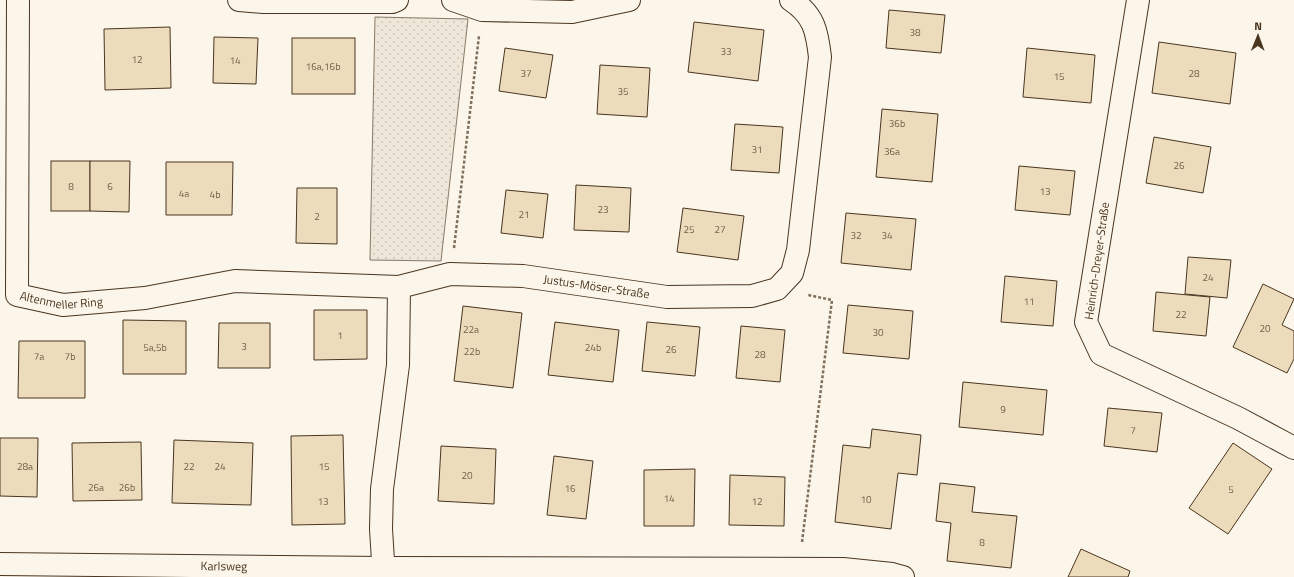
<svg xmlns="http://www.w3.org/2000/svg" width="1294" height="577" font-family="'Titillium Web',sans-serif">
<defs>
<pattern id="park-dots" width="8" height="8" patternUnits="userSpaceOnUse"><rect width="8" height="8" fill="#ede6d9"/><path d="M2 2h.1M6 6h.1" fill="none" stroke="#cdc6ba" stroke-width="1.8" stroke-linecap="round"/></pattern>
</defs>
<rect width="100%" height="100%" fill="#fbf6e9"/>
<path fill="url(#park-dots)" stroke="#887966" d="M 375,17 L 468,19 L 441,261 L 370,260 Z"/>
<g fill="#ecdcbc" stroke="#4a3520">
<path d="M 889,10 L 945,15 L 941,53 L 886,48 Z"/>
<path d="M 694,22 L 764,30 L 758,81 L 688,72 Z"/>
<path d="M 170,27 L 171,88 L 105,90 L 104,29 Z"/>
<path d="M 214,37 L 258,38 L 256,84 L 213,83 Z"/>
<rect x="292" y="38" width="63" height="56"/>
<path d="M 1159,42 L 1236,53 L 1230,104 L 1152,93 Z"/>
<path d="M 505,48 L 553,55 L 546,98 L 499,91 Z"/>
<path d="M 1027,48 L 1095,55 L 1091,103 L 1023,97 Z"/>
<path d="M 600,65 L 650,68 L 647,117 L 597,114 Z"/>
<path d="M 882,109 L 938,114 L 932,182 L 876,177 Z"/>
<path d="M 735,124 L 783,127 L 779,173 L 731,170 Z"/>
<path d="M 1154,137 L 1211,147 L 1203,193 L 1146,183 Z"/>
<rect x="51" y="161" width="39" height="50"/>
<path d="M 90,161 L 130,161 L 129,212 L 90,211 Z"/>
<path d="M 166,162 L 233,162 L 232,215 L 166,215 Z"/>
<path d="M 1019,166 L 1075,171 L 1070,215 L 1015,210 Z"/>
<path d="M 576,185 L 631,188 L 629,232 L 574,230 Z"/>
<path d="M 297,188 L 337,188 L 337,244 L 296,243 Z"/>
<path d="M 506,190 L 548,194 L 543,238 L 501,233 Z"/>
<path d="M 683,208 L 744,216 L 738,260 L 677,252 Z"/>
<path d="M 846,213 L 916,219 L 911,270 L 841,263 Z"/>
<path d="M 1188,257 L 1231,260 L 1227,298 L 1185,294 Z"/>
<path d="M 1005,276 L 1057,281 L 1053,326 L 1001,322 Z"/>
<path d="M 1263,284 L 1294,299 L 1282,325 L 1294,331 L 1294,359 L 1287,373 L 1233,347 Z"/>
<path d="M 1156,292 L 1210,297 L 1206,336 L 1153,331 Z"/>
<path d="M 848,305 L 913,311 L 909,359 L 843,353 Z"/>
<path d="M 463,306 L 522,313 L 513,388 L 454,381 Z"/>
<path d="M 314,310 L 367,310 L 367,359 L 314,360 Z"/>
<path d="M 123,320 L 186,321 L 186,374 L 123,374 Z"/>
<path d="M 555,322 L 619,330 L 613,382 L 548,375 Z"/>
<path d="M 647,322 L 700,327 L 695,376 L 642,371 Z"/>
<path d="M 219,323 L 270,323 L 270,368 L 218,368 Z"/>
<path d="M 741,326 L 785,330 L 780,382 L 736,378 Z"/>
<path d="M 19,341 L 85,341 L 85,398 L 18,398 Z"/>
<path d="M 963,382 L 1047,390 L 1043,435 L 959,427 Z"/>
<path d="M 1108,408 L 1162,413 L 1157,452 L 1104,446 Z"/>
<path d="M 872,429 L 921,435 L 917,475 L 898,473 L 891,529 L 835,522 L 843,445 L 870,448 Z"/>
<path d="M 343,435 L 345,524 L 292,525 L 291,436 Z"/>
<path d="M 0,438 L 38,438 L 37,497 L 0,496 Z"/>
<path d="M 174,440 L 253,443 L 251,505 L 172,503 Z"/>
<path d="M 141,442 L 142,500 L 73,501 L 72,443 Z"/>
<path d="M 1233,443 L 1272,469 L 1228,534 L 1189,508 Z"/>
<path d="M 441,446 L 496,449 L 494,504 L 438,501 Z"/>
<path d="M 554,456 L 593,461 L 586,519 L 547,515 Z"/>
<path d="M 695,469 L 694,526 L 644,526 L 644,470 Z"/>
<path d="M 730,475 L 785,477 L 784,526 L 729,525 Z"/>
<path d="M 940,483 L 975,487 L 972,512 L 1017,516 L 1011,568 L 947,561 L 951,523 L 936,521 Z"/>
<path d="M 1081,549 L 1130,571 L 1128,577 L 1068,577 Z"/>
</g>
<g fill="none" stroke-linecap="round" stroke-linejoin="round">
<g stroke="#4a3520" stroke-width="24">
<g id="minor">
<path id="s1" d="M 18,0 L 17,295 L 63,305 L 145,298 L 235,281 L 399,287 L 450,274 L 523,276 L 667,297 L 752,296 L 777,289 L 792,273 L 798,250 L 820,57 C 817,31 814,15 791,0"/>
<path d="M 239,0 L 263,2 L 392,2 L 397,0"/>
<path d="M 453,0 L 482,10 L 572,12 L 629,0"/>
<path d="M 1138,0 L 1086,322 L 1101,354 L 1238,418 L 1294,448"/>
<path id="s2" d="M 0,564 L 383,568 L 843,569 L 892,574 L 903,577"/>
<path d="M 384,577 L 381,529 L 382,489 L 398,365 L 399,287"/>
</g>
</g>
<g stroke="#7f6f5c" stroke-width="2.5" stroke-dasharray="3 2" stroke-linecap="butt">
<path d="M 454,248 L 479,36"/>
<path d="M 802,542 L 832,300 L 808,295"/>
</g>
<use href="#minor" stroke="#fbf6e9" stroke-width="22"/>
</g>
<g text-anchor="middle" stroke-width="3" stroke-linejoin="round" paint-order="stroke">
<g font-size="10" fill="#725f47">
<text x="915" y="36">38</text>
<text x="726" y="55">33</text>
<text x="137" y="63">12</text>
<text x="235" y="64">14</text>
<text x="323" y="70">16a,16b</text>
<text x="526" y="77">37</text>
<text x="1194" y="77">28</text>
<text x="1059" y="80">15</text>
<text x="623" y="95">35</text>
<text x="897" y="127">36b</text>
<text x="757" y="153">31</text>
<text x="892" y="155">36a</text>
<text x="1179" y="169">26</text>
<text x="71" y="190">8</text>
<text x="110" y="190">6</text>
<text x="1045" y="195">13</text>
<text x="184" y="197">4a</text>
<text x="215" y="198">4b</text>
<text x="603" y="213">23</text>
<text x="524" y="218">21</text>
<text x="317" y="220">2</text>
<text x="689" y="233">25</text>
<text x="720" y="233">27</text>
<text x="856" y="239">32</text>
<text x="887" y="239">34</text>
<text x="1208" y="281">24</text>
<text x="1029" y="305">11</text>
<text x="1181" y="318">22</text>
<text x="1265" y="332">20</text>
<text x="471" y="333">22a</text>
<text x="878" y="336">30</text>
<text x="340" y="339">1</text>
<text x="244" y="350">3</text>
<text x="155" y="351">5a,5b</text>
<text x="593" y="351">24b</text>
<text x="671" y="353">26</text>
<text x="472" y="355">22b</text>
<text x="760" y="358">28</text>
<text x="39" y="360">7a</text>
<text x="70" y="360">7b</text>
<text x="1003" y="413">9</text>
<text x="1133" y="434">7</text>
<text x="25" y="470">28a</text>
<text x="189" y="470">22</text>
<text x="220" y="470">24</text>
<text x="324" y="470">15</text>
<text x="467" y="479">20</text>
<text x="96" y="491">26a</text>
<text x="127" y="491">26b</text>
<text x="570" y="492">16</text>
<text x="1231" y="493">5</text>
<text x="669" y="502">14</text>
<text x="866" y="503">10</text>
<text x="323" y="505">13</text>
<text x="757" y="505">12</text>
<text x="982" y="546">8</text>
</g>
<g font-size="12" fill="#4a3520" stroke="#fbf6e9">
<text transform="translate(1097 261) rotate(-82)" y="4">Heinrich-Dreyer-Straße</text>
<text dy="4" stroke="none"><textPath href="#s1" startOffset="880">Justus-Möser-Straße</textPath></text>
<text dy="4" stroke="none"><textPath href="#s1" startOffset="340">Altenmeller Ring</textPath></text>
<text dy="4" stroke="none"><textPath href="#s2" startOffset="224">Karlsweg</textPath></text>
</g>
</g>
<g transform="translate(1258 36) rotate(1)" stroke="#fbf6e9" stroke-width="3" paint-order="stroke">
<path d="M0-3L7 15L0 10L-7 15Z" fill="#4a3520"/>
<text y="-6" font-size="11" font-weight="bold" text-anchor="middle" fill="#4a3520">N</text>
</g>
</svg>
